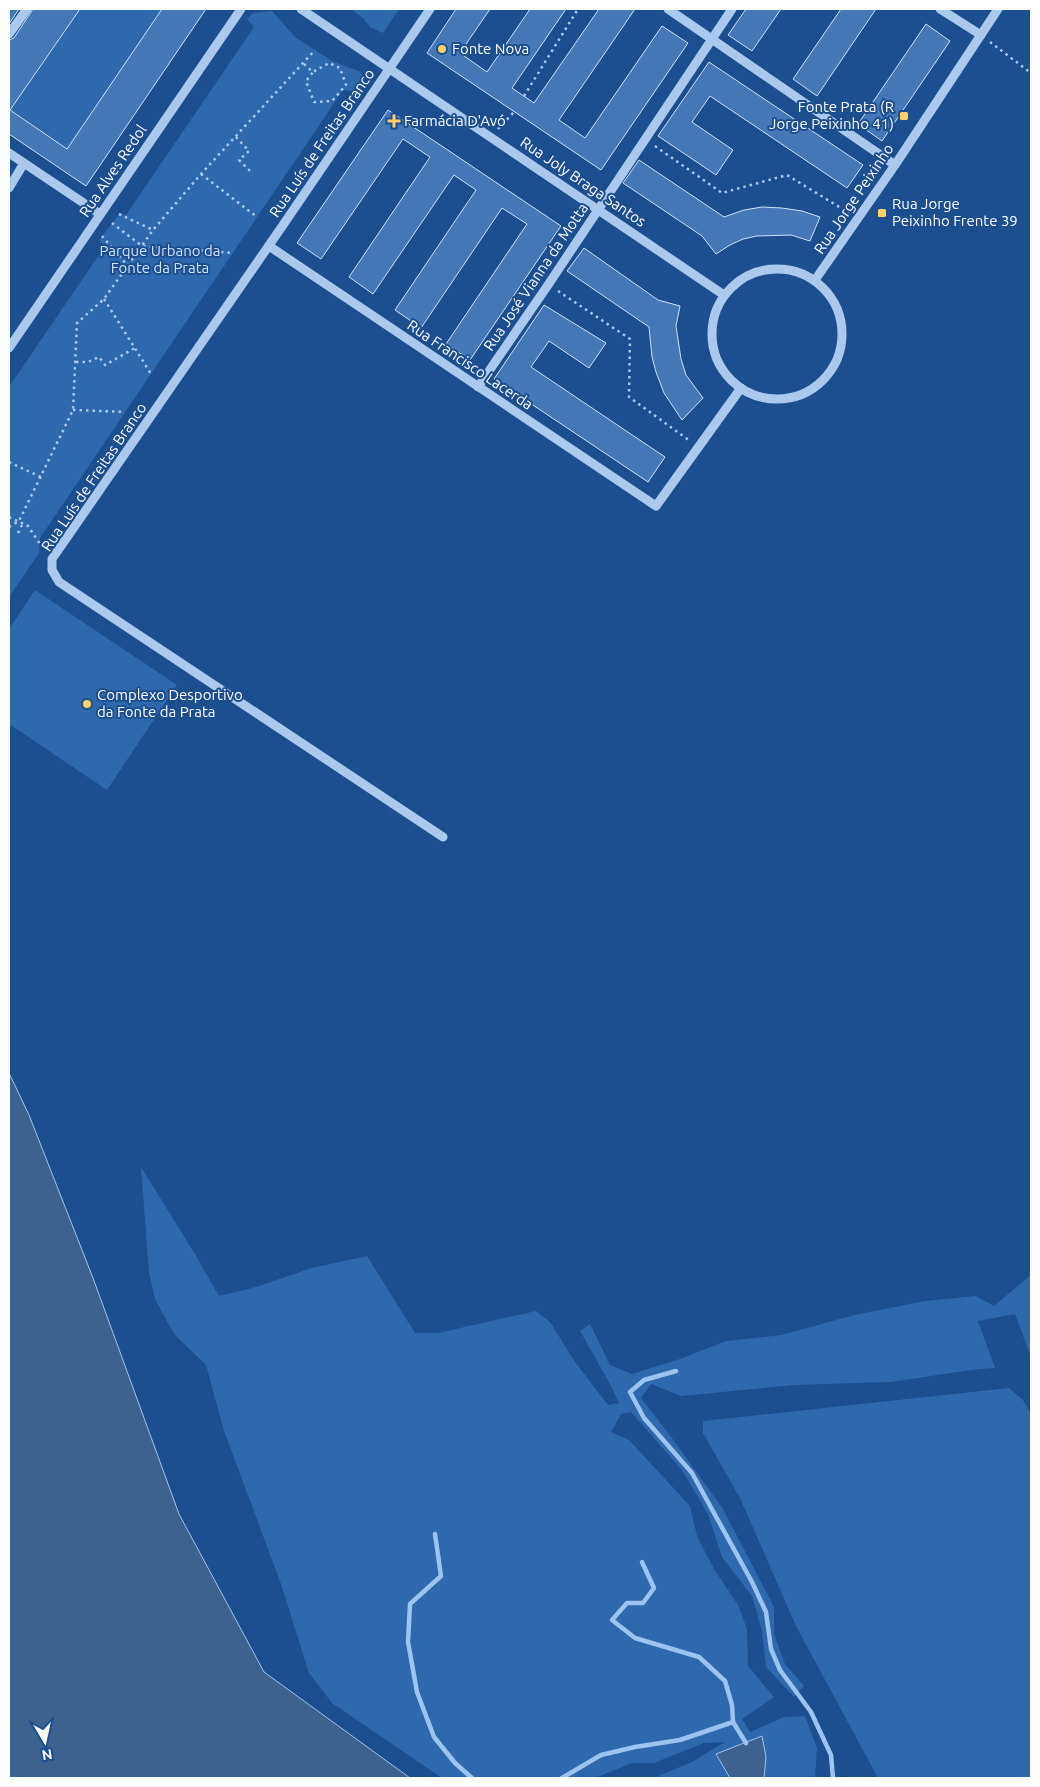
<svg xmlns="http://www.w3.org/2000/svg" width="1040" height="1787" font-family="Ubuntu,sans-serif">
<rect width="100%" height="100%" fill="#1b4f8f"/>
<g fill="#2e69ad">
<path d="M 80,9 L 162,9 L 67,149 L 10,110 Z"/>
<path d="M 351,9 L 399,9 L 383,33 L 370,27 L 363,18 Z"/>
<path d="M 272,11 L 296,38 L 332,61 L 361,72 L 364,79 L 357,92 L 343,90 L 40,538 L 39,553 L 9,597 L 9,387 L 105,246 L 99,240 L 120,213 L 126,215 L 254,27 L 247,19 L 253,13 Z"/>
<path d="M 35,590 L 177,685 L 107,790 L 9,724 L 9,629 Z"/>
<path d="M 141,1167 L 195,1254 L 219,1296 L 256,1287 L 312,1268 L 367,1256 L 415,1333 L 438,1333 L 536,1311 L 550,1322 L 575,1362 L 608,1405 L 619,1403 L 609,1382 L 580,1331 L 590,1324 L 610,1365 L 632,1374 L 680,1359 L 726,1341 L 782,1335 L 854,1315 L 925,1301 L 976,1296 L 994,1306 L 1031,1275 L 1031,1357 L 1015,1314 L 978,1321 L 995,1368 L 978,1369 L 891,1382 L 794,1385 L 681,1396 L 651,1384 L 641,1398 L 669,1434 L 723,1509 L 774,1607 L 774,1634 L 785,1664 L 804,1686 L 794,1697 L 766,1667 L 762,1631 L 752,1596 L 722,1557 L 708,1514 L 682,1470 L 631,1412 L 621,1414 L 611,1432 L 629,1440 L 690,1506 L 697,1536 L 714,1569 L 738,1605 L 747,1629 L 748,1666 L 774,1697 L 742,1719 L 750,1732 L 784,1717 L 805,1716 L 817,1748 L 815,1778 L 654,1778 L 692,1762 L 725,1742 L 704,1743 L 654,1763 L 632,1763 L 595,1778 L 442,1778 L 332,1703 L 309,1673 L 281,1584 L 224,1431 L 206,1365 L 174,1334 L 155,1299 L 149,1273 Z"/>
<path d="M 1009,1388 L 1023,1400 L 1031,1414 L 1031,1778 L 878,1778 L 796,1626 L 740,1498 L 703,1433 L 703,1421 Z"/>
</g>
<g fill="#3c6290" stroke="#9cc4f0">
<path d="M 9,1073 L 29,1115 L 93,1278 L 179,1514 L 264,1672 L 410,1778 L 9,1778 Z"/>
<path d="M 762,1736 L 766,1757 L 764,1778 L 730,1778 L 716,1754 Z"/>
</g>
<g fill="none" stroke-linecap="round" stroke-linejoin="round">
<g stroke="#9cc4f0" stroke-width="4.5">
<path d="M 676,1371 L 644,1380 L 630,1392 L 644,1418 L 692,1473 L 752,1582 L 766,1612 L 771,1649 L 780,1670 L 811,1712 L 831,1755 L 833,1778"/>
<path d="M 435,1534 L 441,1576 L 410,1604 L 408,1642 L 417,1692 L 434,1737 L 455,1763 L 472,1778"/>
<path d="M 642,1562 L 654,1588 L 643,1603 L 627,1603 L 612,1620 L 635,1638 L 699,1657 L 725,1681 L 732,1705 L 733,1722"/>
<path d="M 562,1778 L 601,1755 L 635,1747 L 680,1740 L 733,1722 L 746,1743"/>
</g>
</g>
<g fill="#4478b7" stroke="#cfe3fa">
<path d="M 9,9 L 19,9 L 9,24 Z"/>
<path d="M 33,9 L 80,9 L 10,110 L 67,149 L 162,9 L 206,9 L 86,186 L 9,134 L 9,40 L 14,38 Z"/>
<path d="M 456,9 L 490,9 L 460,53 L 487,72 L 530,9 L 566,9 L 512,88 L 534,103 L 599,9 L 635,9 L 559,120 L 585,138 L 662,26 L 688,43 L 601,170 L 427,53 Z"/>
<path d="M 746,9 L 781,9 L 752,51 L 728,35 Z"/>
<path d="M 841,9 L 876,9 L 817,96 L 793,79 Z"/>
<path d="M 926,24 L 950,41 L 882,141 L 858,124 Z"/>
<path d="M 709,62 L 863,165 L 847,188 L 710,96 L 692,122 L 733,150 L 716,175 L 658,136 Z"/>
<path d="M 388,110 L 561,226 L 470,360 L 446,344 L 527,224 L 502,208 L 421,328 L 395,310 L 476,190 L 454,175 L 373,294 L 349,277 L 430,157 L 403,139 L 321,259 L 297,243 Z"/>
<path d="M 639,160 L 724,217 L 744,210 L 762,207 L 782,208 L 802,211 L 820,217 L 810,241 L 791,235 L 757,236 L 743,239 L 730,245 L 716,254 L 702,236 L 623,183 Z"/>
<path d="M 584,248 L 658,300 L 680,306 L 676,326 L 681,359 L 686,375 L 703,398 L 682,420 L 664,393 L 656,372 L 652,357 L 649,327 L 567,271 Z"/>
<path d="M 544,305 L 606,343 L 589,368 L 549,341 L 531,367 L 665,457 L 648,482 L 494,379 Z"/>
</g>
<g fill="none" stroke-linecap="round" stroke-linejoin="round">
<g stroke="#a9c9ee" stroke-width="2.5" stroke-dasharray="2.5 4" stroke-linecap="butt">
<path d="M 990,42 L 1031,73"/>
<path d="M 304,64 L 313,72 L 306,81 L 314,102 L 332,101 L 346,85 L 340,68 L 329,63 L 313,72"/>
<path d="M 524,96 L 578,9"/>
<path d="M 498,129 L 514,112"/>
<path d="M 236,137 L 249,151 L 239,160 L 250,171"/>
<path d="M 655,146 L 722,193 L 787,175 L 849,213"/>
<path d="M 201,174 L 257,217"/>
<path d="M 119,214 L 153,230"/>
<path d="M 112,223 L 142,246 L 233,253"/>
<path d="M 102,236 L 127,265"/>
<path d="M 558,291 L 630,339 L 629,397 L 690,441"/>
<path d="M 104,299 L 151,374"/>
<path d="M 76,362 L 88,362 L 99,357 L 105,365 L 135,348"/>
<path d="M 73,410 L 125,412"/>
<path d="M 9,462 L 41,477"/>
<path d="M 9,517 L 28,526 L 40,544"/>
<path d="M 9,527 L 19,521 L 73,410 L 77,323 L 104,299 L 153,230 L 201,174 L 315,50"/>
<path d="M 18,533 L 23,523"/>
</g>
<g stroke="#a9c9ee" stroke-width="9">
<path d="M 301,9 L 724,295"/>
<path d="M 430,9 L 281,228 L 52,559 L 52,570 L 59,582 L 443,837"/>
<path d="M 668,9 L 895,165"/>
<path d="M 940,9 L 981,35"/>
<path d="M 9,34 L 27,9"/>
<path d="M 9,153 L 100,214"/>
<path d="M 9,188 L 24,163"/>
<path d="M 269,246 L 656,506 L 741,388"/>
<circle cx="777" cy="334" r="65"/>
<path d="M 815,280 L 895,165 L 998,9"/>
<path d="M 9,348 L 241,9"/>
<path d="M 478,387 L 548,285 L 732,9"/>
</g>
</g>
<g fill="#ffd166" stroke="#1b4f8f" stroke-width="2">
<circle cx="442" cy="49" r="5"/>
<rect x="899" y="111" width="10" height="10" rx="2.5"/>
<path d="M391.5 113.5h5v5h5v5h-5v5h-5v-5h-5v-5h5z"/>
<rect x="877" y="208" width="10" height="10" rx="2.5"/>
<circle cx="87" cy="704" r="5"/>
</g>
<g text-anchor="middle" stroke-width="4" stroke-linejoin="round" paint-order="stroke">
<g font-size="15" fill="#fff" stroke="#1b4f8f" text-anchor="start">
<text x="452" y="54">Fonte Nova</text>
<text x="894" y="112" text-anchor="end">Fonte Prata (R<tspan x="894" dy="17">Jorge Peixinho 41)</tspan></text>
<text x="404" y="126">Farmácia D'Avó</text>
<text x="892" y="209">Rua Jorge<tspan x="892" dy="17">Peixinho Frente 39</tspan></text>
<text x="97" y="700">Complexo Desportivo<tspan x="97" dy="17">da Fonte da Prata</tspan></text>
</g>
<g font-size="15" fill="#fff" stroke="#1b4f8f">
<text transform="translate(322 143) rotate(-56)" y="5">Rua Luís de Freitas Branco</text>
<text transform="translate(113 171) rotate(-56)" y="5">Rua Alves Redol</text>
<text transform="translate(583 182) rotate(34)" y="5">Rua Joly Braga Santos</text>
<text transform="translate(854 199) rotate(-56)" y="5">Rua Jorge Peixinho</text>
<text transform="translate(536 277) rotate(-56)" y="5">Rua José Vianna da Motta</text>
<text transform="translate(470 365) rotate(34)" y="5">Rua Francisco Lacerda</text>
<text transform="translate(94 477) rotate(-56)" y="5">Rua Luís de Freitas Branco</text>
</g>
<g font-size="15" fill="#cfe3fa" stroke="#1b4f8f">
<text x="160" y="256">Parque Urbano da<tspan x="160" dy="17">Fonte da Prata</tspan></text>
</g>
</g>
<rect width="1040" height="1787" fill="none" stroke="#ffffff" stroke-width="20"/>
<g transform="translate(45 1742) rotate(171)" stroke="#1b4f8f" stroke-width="4" paint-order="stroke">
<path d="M0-4L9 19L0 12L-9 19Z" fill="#ffffff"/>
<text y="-8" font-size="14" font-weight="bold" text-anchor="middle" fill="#ffffff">N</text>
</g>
</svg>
